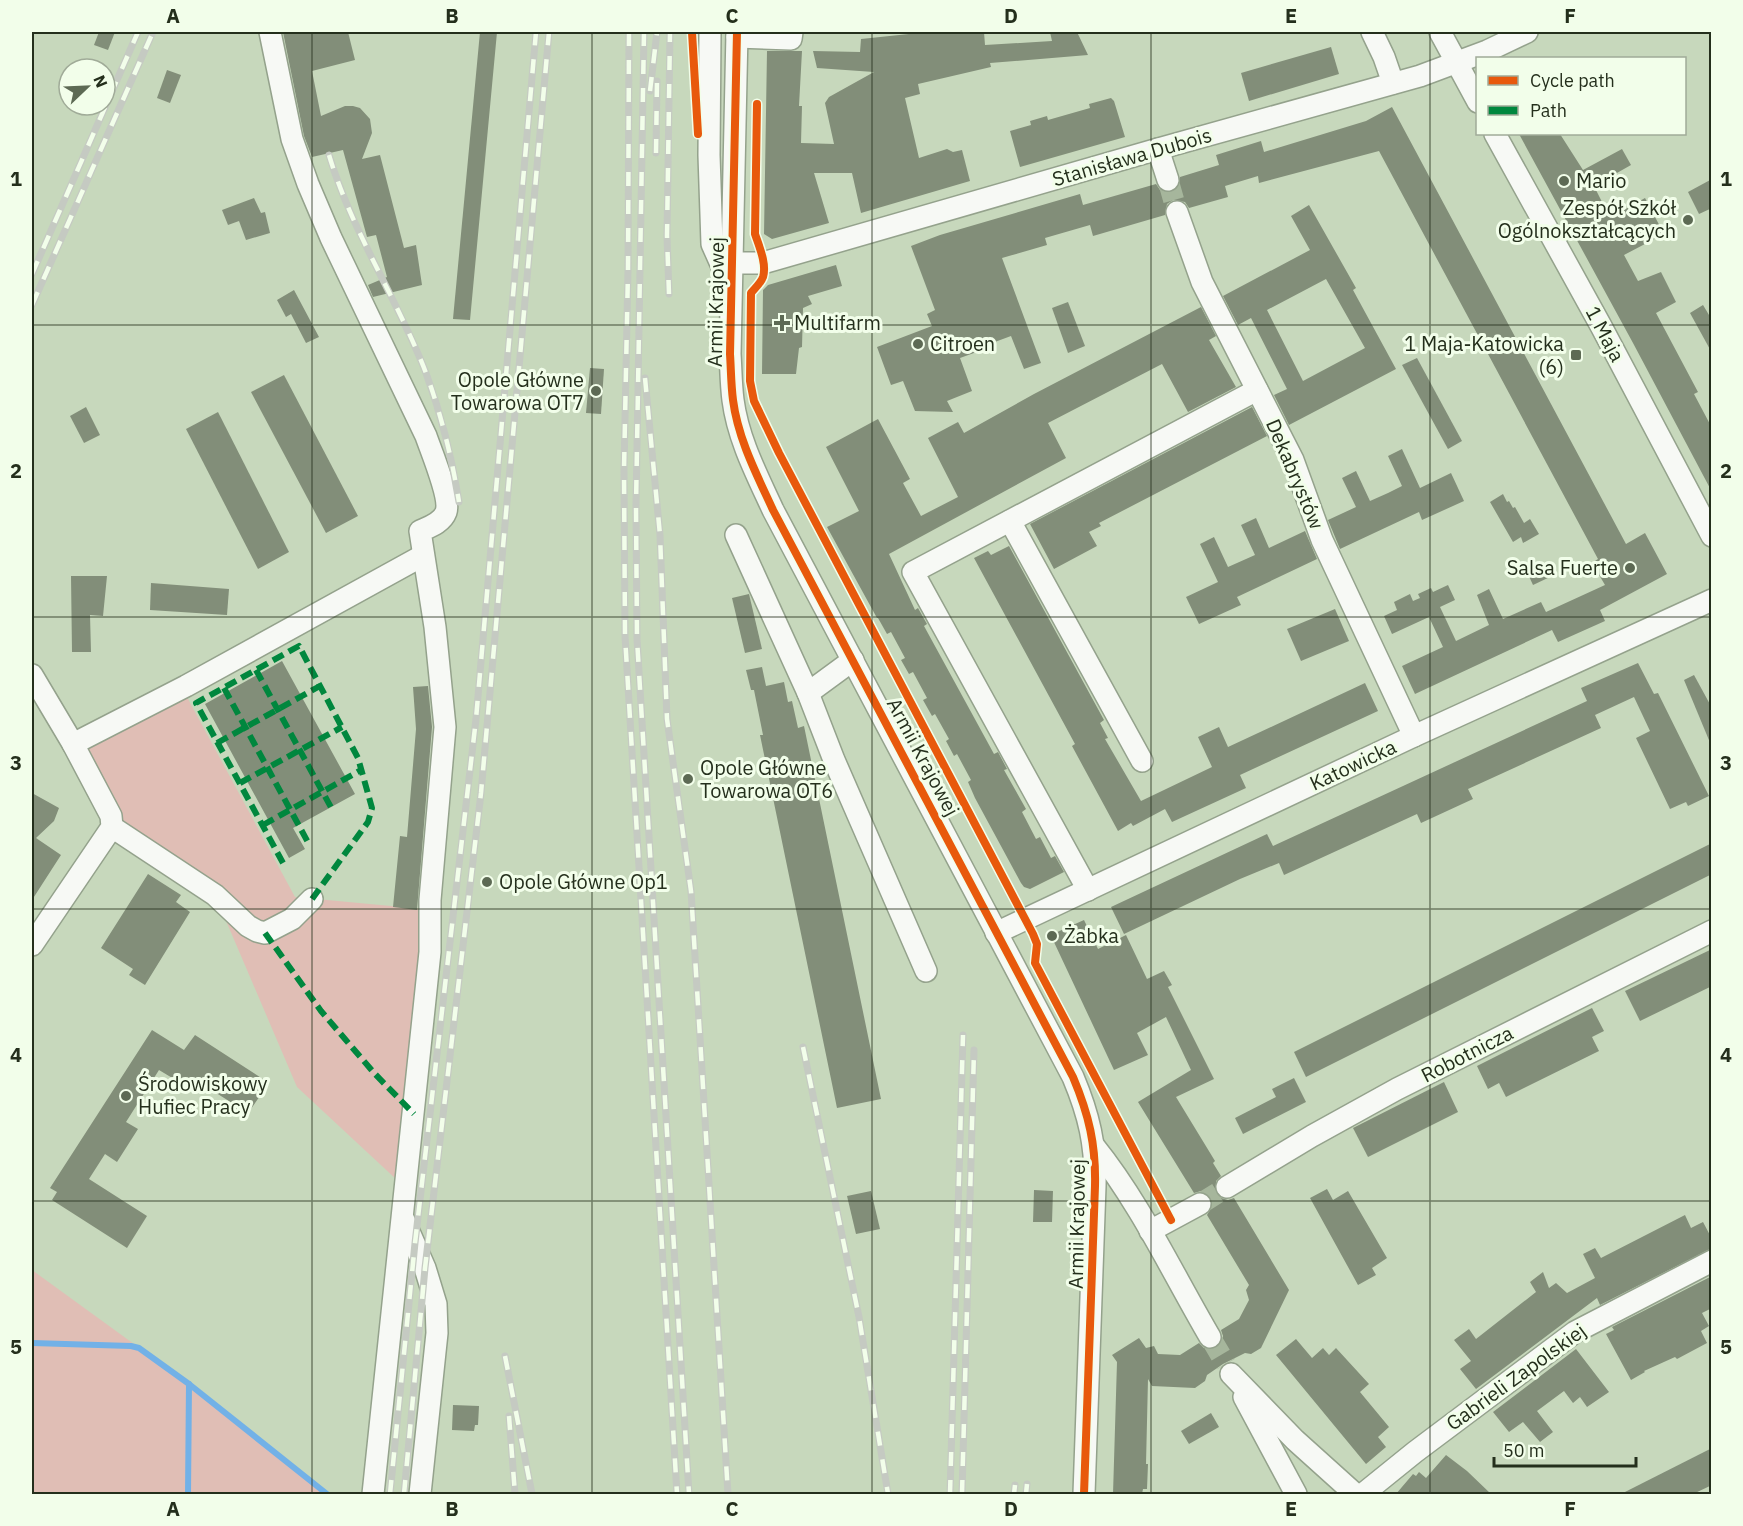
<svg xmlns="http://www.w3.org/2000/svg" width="1743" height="1526" font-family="'IBM Plex Sans',sans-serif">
<rect width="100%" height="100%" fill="#c7d8bc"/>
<g fill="#e0beb5">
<path d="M 183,693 L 188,699 L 295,897 L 423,909 L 397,1180 L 297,1087 L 215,895 L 112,827 L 73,744 Z"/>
<path d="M 32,1270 L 189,1384 L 327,1494 L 32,1494 Z"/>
</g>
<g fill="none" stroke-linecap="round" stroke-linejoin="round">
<g stroke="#72b1e7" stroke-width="6">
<path d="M 32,1343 L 131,1346 L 139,1348 L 189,1384 L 327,1494"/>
<path d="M 188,1494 L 189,1384"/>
</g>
</g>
<g fill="#828e79" fill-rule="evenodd">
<path d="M 99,32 L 115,32 L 108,50 L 94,45 Z"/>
<path d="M 283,32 L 348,32 L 355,60 L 312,71 L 321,116 L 345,106 L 353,106 L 360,108 L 370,119 L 372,133 L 362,159 L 380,155 L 404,248 L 416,245 L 422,285 L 373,297 L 368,285 L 387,277 L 376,235 L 367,237 L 343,150 L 312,157 L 304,136 Z"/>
<path d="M 480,32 L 497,32 L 470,320 L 453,319 Z"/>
<path d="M 928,32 L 984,32 L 985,45 L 1052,41 L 1050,32 L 1077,32 L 1088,55 L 990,63 L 991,67 L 918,84 L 920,94 L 905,98 L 919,158 L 947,149 L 953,152 L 962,150 L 970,181 L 861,213 L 852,173 L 814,173 L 829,223 L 772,239 L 764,234 L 767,51 L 802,51 L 799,106 L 802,106 L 801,143 L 834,144 L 825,103 L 829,97 L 874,72 L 817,68 L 813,51 L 860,52 L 861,39 Z"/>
<path d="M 1331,47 L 1339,74 L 1249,101 L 1241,73 Z"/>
<path d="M 167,70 L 181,75 L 170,103 L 157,98 Z"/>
<path d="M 1111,98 L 1114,101 L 1125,137 L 1020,167 L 1010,131 L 1031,125 L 1030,121 L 1047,116 L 1048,120 L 1090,108 L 1089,104 Z"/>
<path d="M 1392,107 L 1626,544 L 1645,533 L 1667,574 L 1600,610 L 1605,621 L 1558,642 L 1552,630 L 1415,694 L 1402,666 L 1443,647 L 1429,617 L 1392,634 L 1384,616 L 1397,610 L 1394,602 L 1410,594 L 1413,601 L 1420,598 L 1418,594 L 1431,588 L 1433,592 L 1448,585 L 1455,600 L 1440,607 L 1456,641 L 1489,625 L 1477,595 L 1489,589 L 1503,619 L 1541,602 L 1546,612 L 1605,585 L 1592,563 L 1598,559 L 1379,151 L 1259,183 L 1258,176 L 1225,186 L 1228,197 L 1189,208 L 1185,202 L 1173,200 L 1167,204 L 1165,215 L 1093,236 L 1090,225 L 1045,238 L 1047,245 L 1002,258 L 1041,363 L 1024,369 L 1011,336 L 984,346 L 985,349 L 960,358 L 972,391 L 947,401 L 953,412 L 915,411 L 903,381 L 891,385 L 877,347 L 932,326 L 927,314 L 935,310 L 911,246 L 940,235 L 1080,194 L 1083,205 L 1156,184 L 1160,190 L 1171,192 L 1178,188 L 1180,177 L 1219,165 L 1216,155 L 1261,141 L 1264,152 L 1366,121 Z"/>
<path d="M 1519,134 L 1560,134 L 1583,170 L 1622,149 L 1631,165 L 1594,186 L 1610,218 L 1645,198 L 1664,234 L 1624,255 L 1638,281 L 1661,272 L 1676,302 L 1656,313 L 1698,392 L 1694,394 L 1712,428 L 1712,492 L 1633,343 Z"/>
<path d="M 1712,179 L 1712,208 L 1699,214 L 1688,192 Z"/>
<path d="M 254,198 L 261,213 L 265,212 L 270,233 L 246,240 L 239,221 L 228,225 L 222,210 Z"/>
<path d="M 1309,205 L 1356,288 L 1353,290 L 1396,369 L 1289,425 L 1274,395 L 1287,389 L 1251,318 L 1238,325 L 1223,296 L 1310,250 L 1291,216 ZM 1326,279 L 1365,348 L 1303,381 L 1267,310 Z"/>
<path d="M 836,265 L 842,286 L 808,296 L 812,304 L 803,308 L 802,347 L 799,348 L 796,374 L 762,374 L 763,290 L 768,285 Z"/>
<path d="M 294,290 L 319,337 L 306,343 L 291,314 L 286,317 L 277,300 Z"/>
<path d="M 1068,302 L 1085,346 L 1068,353 L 1052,308 Z"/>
<path d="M 1703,305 L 1712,320 L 1712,353 L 1690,313 Z"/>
<path d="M 1201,307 L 1216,336 L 1209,340 L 1236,387 L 1188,412 L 1162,364 L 1048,423 L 1066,458 L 889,554 L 915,610 L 918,608 L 927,624 L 924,626 L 994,754 L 998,752 L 1007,769 L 1004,770 L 1026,809 L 1022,812 L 1036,839 L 1040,837 L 1051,858 L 1055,856 L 1064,872 L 1030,889 L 1024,887 L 1021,883 L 975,798 L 968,782 L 971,780 L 957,754 L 954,756 L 946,741 L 949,739 L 935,714 L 932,716 L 923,700 L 927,698 L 913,672 L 909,674 L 901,660 L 905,658 L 891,632 L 887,634 L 878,618 L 877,618 L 827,527 L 859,511 L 826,447 L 878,419 L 910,479 L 903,483 L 921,516 L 958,497 L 928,438 L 958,422 L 964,433 L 1034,394 Z"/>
<path d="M 1417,358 L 1462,441 L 1448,449 L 1402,365 Z"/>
<path d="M 590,368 L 604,369 L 601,414 L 586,413 Z"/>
<path d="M 284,375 L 358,516 L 326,533 L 251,392 Z"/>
<path d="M 86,407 L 100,435 L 84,443 L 70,416 Z"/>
<path d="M 1252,407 L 1267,436 L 1099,523 L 1101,526 L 1089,532 L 1097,546 L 1054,569 L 1030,524 Z"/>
<path d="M 218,412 L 289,552 L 258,569 L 186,429 Z"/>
<path d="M 1402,449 L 1420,488 L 1451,473 L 1464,501 L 1422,520 L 1419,512 L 1340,549 L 1328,520 L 1356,507 L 1342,478 L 1356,471 L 1370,501 L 1388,493 L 1402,486 L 1388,456 Z"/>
<path d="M 1503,494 L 1507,502 L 1509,501 L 1513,508 L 1515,507 L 1524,523 L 1530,519 L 1539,534 L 1523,543 L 1521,537 L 1513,542 L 1490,502 Z"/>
<path d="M 1256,518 L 1269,548 L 1305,531 L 1317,559 L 1237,597 L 1241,605 L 1199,624 L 1186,597 L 1218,582 L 1200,544 L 1214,537 L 1228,567 L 1255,555 L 1241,525 Z"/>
<path d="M 1009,546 L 1104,720 L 1100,723 L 1108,738 L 1105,739 L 1141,801 L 1212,767 L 1198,737 L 1219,727 L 1228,747 L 1365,683 L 1378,711 L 1240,775 L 1246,788 L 1172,822 L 1165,809 L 1133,826 L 1131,823 L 1118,831 L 1072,746 L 1075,744 L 974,558 L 988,551 L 991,555 Z"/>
<path d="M 1540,565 L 1546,565 L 1552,576 L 1533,585 L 1527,572 Z"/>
<path d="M 71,576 L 107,576 L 103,616 L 90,615 L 91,652 L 72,652 Z"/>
<path d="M 151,583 L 229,589 L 227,615 L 150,610 Z"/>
<path d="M 749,594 L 762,649 L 745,653 L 732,598 Z"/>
<path d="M 1335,609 L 1349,641 L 1301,661 L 1287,629 Z"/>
<path d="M 282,661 L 355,794 L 293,828 L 305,849 L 289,858 L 205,704 Z"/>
<path d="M 1638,663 L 1654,694 L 1658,693 L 1709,796 L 1688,806 L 1686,802 L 1670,809 L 1636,738 L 1650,731 L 1634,697 L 1595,715 L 1601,728 L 1468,789 L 1473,799 L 1421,823 L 1417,814 L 1284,875 L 1279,863 L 1240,879 L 1124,934 L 1111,907 L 1267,834 L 1273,846 L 1455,762 L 1587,701 L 1581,688 Z"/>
<path d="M 762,667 L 766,686 L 784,682 L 788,702 L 792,701 L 798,728 L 804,726 L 881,1099 L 837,1108 L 760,735 L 763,735 L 754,690 L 751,690 L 746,670 Z"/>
<path d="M 1694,675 L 1712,708 L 1711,745 L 1684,680 Z"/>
<path d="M 428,686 L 432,727 L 417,910 L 393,907 L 400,836 L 407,837 L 416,729 L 413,687 Z"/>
<path d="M 32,793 L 59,808 L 54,821 L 36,838 L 61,855 L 32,900 Z"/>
<path d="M 1712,843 L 1712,874 L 1306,1077 L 1294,1052 Z"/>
<path d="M 148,874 L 181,895 L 176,902 L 190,912 L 145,985 L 129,975 L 133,969 L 101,948 Z"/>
<path d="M 1084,920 L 1098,949 L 1126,935 L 1147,979 L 1164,971 L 1172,985 L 1168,987 L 1214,1079 L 1176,1097 L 1215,1161 L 1213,1163 L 1221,1176 L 1216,1181 L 1216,1193 L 1221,1198 L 1228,1200 L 1234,1198 L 1289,1290 L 1261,1348 L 1251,1354 L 1245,1353 L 1223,1364 L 1207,1375 L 1205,1381 L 1195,1388 L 1152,1386 L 1148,1379 L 1146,1464 L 1148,1464 L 1147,1489 L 1143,1489 L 1142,1494 L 1113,1494 L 1117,1362 L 1112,1355 L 1139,1338 L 1146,1348 L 1154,1346 L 1158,1354 L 1180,1355 L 1199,1343 L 1204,1348 L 1216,1348 L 1221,1343 L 1223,1336 L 1221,1330 L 1239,1319 L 1249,1300 L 1246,1290 L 1249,1285 L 1207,1215 L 1213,1205 L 1211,1197 L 1201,1191 L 1194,1193 L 1138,1102 L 1191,1070 L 1166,1017 L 1137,1033 L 1148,1055 L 1114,1070 L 1053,940 L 1055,933 Z"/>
<path d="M 1712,949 L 1712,986 L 1640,1021 L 1625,991 Z"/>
<path d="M 1592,1008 L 1604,1031 L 1592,1037 L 1599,1051 L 1506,1097 L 1499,1083 L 1488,1089 L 1477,1066 Z"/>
<path d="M 152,1030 L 184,1050 L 195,1035 L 269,1083 L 246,1116 L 230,1105 L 232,1103 L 191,1077 L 184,1085 L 159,1070 L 126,1122 L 138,1129 L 117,1162 L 105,1154 L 89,1179 L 147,1216 L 127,1248 L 52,1200 L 57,1192 L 50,1188 Z"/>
<path d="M 1294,1078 L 1306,1102 L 1243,1134 L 1235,1118 L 1276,1097 L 1272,1089 Z"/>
<path d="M 1444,1082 L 1458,1112 L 1368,1157 L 1353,1128 Z"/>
<path d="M 1327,1189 L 1333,1200 L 1348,1191 L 1387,1258 L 1372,1268 L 1376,1275 L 1358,1285 L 1310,1198 Z"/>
<path d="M 1034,1190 L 1053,1191 L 1052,1222 L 1033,1222 Z"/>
<path d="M 871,1191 L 880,1229 L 856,1234 L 847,1196 Z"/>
<path d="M 1685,1215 L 1691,1228 L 1703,1222 L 1712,1239 L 1712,1248 L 1600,1305 L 1597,1298 L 1476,1389 L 1460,1369 L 1471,1361 L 1454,1340 L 1469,1329 L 1476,1339 L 1536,1292 L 1530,1282 L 1543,1272 L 1549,1288 L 1556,1283 L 1567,1293 L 1595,1278 L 1583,1254 L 1595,1248 L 1601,1258 Z"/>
<path d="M 1712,1276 L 1712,1308 L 1702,1313 L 1709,1326 L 1701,1331 L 1707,1343 L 1677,1359 L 1675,1357 L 1644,1371 L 1645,1372 L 1631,1380 L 1606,1334 L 1614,1330 L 1612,1327 Z"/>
<path d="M 1296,1339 L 1312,1358 L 1323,1348 L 1329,1355 L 1336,1348 L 1369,1384 L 1360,1392 L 1389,1427 L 1378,1437 L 1386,1447 L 1366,1464 L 1276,1355 Z"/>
<path d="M 1576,1349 L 1609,1392 L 1587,1407 L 1580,1397 L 1573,1403 L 1564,1391 L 1537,1411 L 1553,1432 L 1540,1442 L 1523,1422 L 1509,1432 L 1493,1412 Z"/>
<path d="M 453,1405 L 479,1406 L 478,1425 L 475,1425 L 474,1431 L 452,1430 Z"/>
<path d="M 1211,1413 L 1219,1427 L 1189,1444 L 1181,1431 Z"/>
<path d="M 1712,1448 L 1712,1485 L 1693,1494 L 1621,1494 Z"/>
<path d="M 1446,1455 L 1467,1471 L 1491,1494 L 1396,1494 L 1413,1474 L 1416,1476 L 1419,1472 L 1426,1478 Z"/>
</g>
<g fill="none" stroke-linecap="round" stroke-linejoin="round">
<g stroke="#a6b69c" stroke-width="21" stroke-dasharray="21 10" stroke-linecap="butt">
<path d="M 1168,180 L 1177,212"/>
<path d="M 1200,1204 L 1227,1187"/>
<path d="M 1210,1337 L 1226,1364"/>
</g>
<g stroke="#94a28c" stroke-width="24">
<g id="minor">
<path d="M 270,32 L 292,139 L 308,184 L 331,238 L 426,436 C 431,451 451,498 446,512 C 442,523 429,527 420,531 L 435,627 L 445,727 L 430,900 L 430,952 L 373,1494"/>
<path d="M 710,32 L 709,155 L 712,244 L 729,282"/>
<path d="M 737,32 L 730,354 C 731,369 731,385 733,400 C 738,439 757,475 773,510 L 1073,1077 C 1089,1115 1096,1145 1095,1186 L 1084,1494"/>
<path d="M 1372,32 L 1384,57 L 1393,83"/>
<path d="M 1440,32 L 1478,102"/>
<path d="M 737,37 L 791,39 L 792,32"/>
<path d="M 1495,134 L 1601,326 L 1712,536"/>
<path d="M 1158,149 L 1168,180"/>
<path d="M 1177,212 L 1202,282 L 1293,460 L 1322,540 L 1414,736"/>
<path d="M 732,263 L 763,263 L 1158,149 L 1420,76 L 1487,51 L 1527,32"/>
<path d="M 1010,521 L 1142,761"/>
<path d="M 736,535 L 808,693 L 853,660"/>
<path d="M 32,675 L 73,744 L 111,816 L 112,827 L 32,945"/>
<path d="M 808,693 L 834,760 L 926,971"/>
<path d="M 73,744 L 186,686 L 422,556"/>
<path d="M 112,827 L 215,895 L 248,926 L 257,931 L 265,933 L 292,919 L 312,899"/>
<path d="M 1088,890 L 913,572 L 1257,390"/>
<path d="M 996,933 L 1414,736 L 1712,600"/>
<path d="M 1094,1146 C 1140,1203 1173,1274 1210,1337"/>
<path d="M 1227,1187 L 1312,1136 L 1397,1089 L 1712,931"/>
<path d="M 403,1218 L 425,1268 L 436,1304 L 437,1333 L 420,1494"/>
<path d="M 1150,1231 L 1200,1204"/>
<path d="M 1231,1374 L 1295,1440 L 1355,1494"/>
<path d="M 1244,1397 L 1296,1494"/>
<path d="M 1363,1494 L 1415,1452 L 1575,1332 L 1712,1261"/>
</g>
</g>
<use href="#minor" stroke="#f7f9f5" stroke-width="21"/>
<g stroke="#c5cac2" stroke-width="7">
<g id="rail">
<path d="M 629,32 L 628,270 L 624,470 L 625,636 L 677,1494"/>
<path d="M 644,32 L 636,506 L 637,639 L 689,1494"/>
<path d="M 650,91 L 657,32"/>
<path d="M 656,153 L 657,81"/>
<path d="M 329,155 C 352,232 397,298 426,373 C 441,414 452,458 459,502"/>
<path d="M 32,274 L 138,32"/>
<path d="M 669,294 L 667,236 L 670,32"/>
<path d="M 32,305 L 153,32"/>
<path d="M 645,378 L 660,535 L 667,719 L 691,891 L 728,1494"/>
<path d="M 803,1047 L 859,1317 L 888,1494"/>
<path d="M 505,1356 L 532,1494"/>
<path d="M 509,1416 L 515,1494"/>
<path d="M 390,1494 L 415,1243 L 476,719 L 536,32"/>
<path d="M 404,1494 L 425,1268 L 481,793 L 549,32"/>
<path d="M 950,1494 L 963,1035"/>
<path d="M 962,1494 L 974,1050"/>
<path d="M 1014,1494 L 1015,1485"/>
<path d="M 1026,1494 L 1027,1484"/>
</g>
</g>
<use href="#rail" stroke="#f2feea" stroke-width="4.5" stroke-dasharray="14" stroke-linecap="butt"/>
<g stroke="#00873e" stroke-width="6" stroke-dasharray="12 6" stroke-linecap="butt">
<path d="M 256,670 L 333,811"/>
<path d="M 224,688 L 310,846"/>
<path d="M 217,743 L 320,686"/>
<path d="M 240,783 L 342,727"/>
<path d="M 263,825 L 361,770"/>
<path d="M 283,863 L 196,703 L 299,646 L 358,758 L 372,808 L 368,822 L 312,899"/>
<path d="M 265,933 L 321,1011 L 375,1074 L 414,1114"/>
</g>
<g stroke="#f2feea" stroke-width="11">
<g id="cycleway">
<path d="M 692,32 L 698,134"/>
<path d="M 737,32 L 730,354 C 731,369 731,385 733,400 C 738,439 757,475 773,510 L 1073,1077 C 1089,1115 1096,1145 1095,1186 L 1084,1494"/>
<path d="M 757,104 L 755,234 C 759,246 767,264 763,277 C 761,283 755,288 751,293 L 750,381 L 754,401 L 779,453 L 1033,934 L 1037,944 L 1035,963 L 1171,1220"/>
</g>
</g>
<use href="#cycleway" stroke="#e8590c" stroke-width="8"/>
</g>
<path fill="none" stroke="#242f1c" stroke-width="1.5" stroke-opacity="0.55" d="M 312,32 L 312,1494M 592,32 L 592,1494M 872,32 L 872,1494M 1151,32 L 1151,1494M 1430,32 L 1430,1494M 32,325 L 1712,325M 32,617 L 1712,617M 32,909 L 1712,909M 32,1201 L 1712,1201"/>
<g fill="#5d6a54" stroke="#f2feea" stroke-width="2">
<circle cx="1564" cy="181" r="6"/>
<circle cx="1688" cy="220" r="6"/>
<path d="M779 314h6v6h6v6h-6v6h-6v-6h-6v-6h6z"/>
<circle cx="918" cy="344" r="6"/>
<rect x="1570" y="349" width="12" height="12" rx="3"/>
<circle cx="596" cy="391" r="6"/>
<circle cx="1630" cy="568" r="6"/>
<circle cx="688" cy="779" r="6"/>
<circle cx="487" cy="882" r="6"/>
<circle cx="1052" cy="936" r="6"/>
<circle cx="126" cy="1096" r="6"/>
</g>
<g text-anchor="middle" stroke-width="6" stroke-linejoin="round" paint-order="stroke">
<g font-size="20" fill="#242f1c" stroke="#f2feea">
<text transform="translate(1132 157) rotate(-16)" y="7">Stanisława Dubois</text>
<text transform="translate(716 302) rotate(-89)" y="7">Armii Krajowej</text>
<text transform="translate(1605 334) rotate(62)" y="7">1 Maja</text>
<text transform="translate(1295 474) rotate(67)" y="7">Dekabrystów</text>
<text transform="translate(923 757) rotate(62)" y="7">Armii Krajowej</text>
<text transform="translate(1353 765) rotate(-25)" y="7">Katowicka</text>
<text transform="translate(1467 1054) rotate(-27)" y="7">Robotnicza</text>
<text transform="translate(1077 1224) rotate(-89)" y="7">Armii Krajowej</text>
<text transform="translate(1516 1377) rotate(-36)" y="7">Gabrieli Zapolskiej</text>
</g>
<g font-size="20" fill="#242f1c" stroke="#f2feea" text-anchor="start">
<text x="1576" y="188">Mario</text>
<text x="1676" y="215" text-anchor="end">Zespół Szkół<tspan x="1676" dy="23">Ogólnokształcących</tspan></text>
<text x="794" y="330">Multifarm</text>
<text x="930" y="351">Citroen</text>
<text x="1564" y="351" text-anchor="end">1 Maja-Katowicka<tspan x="1564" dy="23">(6)</tspan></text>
<text x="584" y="387" text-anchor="end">Opole Główne<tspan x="584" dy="23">Towarowa OT7</tspan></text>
<text x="1618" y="575" text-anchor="end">Salsa Fuerte</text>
<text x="700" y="775">Opole Główne<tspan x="700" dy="23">Towarowa OT6</tspan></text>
<text x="499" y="889">Opole Główne Op1</text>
<text x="1064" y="943">Żabka</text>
<text x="138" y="1091">Środowiskowy<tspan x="138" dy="23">Hufiec Pracy</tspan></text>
</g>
</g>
<rect width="1743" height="1526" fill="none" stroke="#f2feea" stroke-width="66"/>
<rect x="1476" y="57" width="210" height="78" fill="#f2feea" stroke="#a0ab98" stroke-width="1.5"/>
<rect x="1488" y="76" width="30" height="9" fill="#e8590c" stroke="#a0ab98" stroke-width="1.5"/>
<text x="1530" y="87" font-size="18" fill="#242f1c">Cycle path</text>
<rect x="1488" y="106" width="30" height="9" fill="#00873e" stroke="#a0ab98" stroke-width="1.5"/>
<text x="1530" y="117" font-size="18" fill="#242f1c">Path</text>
<g transform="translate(87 87) rotate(67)"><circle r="28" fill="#f2feea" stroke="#a0ab98" stroke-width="1.5"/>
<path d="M0-4.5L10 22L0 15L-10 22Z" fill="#5d6a54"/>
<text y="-9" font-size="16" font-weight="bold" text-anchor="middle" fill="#242f1c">N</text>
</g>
<path d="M1494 1457v9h142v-9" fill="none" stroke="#242f1c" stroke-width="3"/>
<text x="1503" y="1457" font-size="18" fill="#242f1c" stroke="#f2feea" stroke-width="4.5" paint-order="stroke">50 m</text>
<rect x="33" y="33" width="1677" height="1460" fill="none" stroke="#242f1c" stroke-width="2"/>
<g font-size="20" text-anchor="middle" font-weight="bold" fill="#242f1c">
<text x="173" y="23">A</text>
<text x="452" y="23">B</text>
<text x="732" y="23">C</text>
<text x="1011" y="23">D</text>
<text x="1291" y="23">E</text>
<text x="1570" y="23">F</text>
<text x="16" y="186">1</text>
<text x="1726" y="186">1</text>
<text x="16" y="478">2</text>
<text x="1726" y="478">2</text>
<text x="16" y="770">3</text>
<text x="1726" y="770">3</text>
<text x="16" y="1062">4</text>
<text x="1726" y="1062">4</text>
<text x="16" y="1354">5</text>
<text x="1726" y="1354">5</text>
<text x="173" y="1516">A</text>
<text x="452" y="1516">B</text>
<text x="732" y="1516">C</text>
<text x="1011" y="1516">D</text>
<text x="1291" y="1516">E</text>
<text x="1570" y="1516">F</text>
</g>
</svg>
